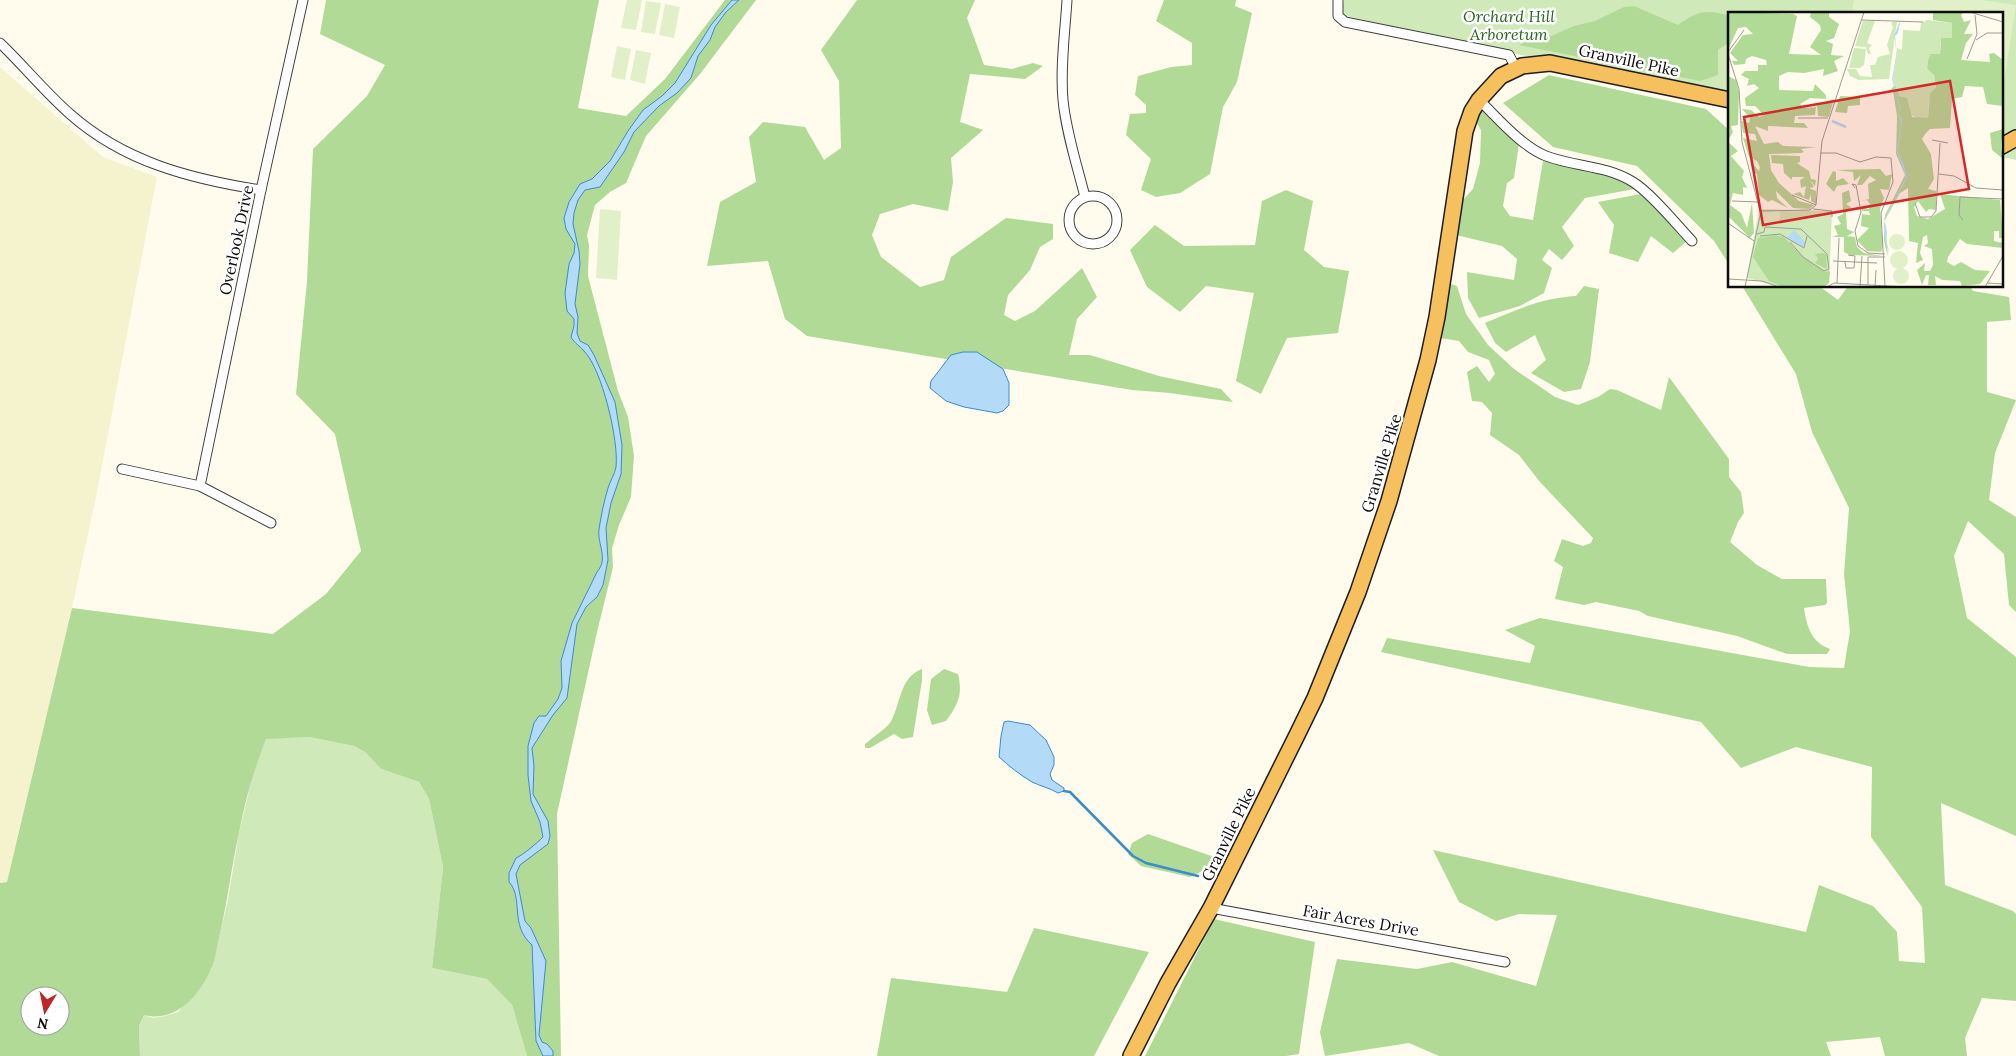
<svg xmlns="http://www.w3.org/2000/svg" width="2016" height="1056" font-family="Lora,serif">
<rect width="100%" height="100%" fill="#fffcee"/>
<path fill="#f5f3ce" d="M 0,67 L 103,157 L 157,177 L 96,497 L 72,608 L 7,882 L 0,883 Z"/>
<g fill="#cfe9b8">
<path d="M 1344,0 L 2016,0 L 2016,160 L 2002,157 L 2002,14 L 1730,14 L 1730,97 L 1521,55 L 1341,15 Z"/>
<path d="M 309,737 L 354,746 L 365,752 L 381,769 L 419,782 L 429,799 L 443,867 L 432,968 L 487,979 L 512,1005 L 527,1056 L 140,1056 L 139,1026 L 144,1015 L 153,1018 L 165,1016 L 178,1012 L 211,969 L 227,905 L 239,833 L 255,766 L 266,738 Z"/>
</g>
<g fill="#b2da97" fill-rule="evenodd">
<path d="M 326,0 L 599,0 L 578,108 L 626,116 L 665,79 L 725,0 L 756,0 L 700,74 L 646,136 L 626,183 L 610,192 L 595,205 L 587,235 L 589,245 L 588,276 L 618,391 L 628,417 L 634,456 L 631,497 L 619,525 L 612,548 L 613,567 L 597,632 L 557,814 L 561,1056 L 527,1056 L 512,1005 L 487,979 L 432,968 L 443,867 L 429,799 L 419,782 L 381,769 L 365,752 L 354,746 L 309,737 L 266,739 C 254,769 245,801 239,833 C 231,869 227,906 218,942 C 216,951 215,962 210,971 C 198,997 175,1023 144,1015 L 139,1026 L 140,1056 L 0,1056 L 0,883 L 7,882 L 72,608 L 273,634 L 326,594 L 361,551 L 335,434 L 296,394 L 307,281 L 313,149 L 367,96 L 385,65 L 320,34 ZM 30,996 L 60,996 L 60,1026 L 30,1026 Z"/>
<path d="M 857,0 L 975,0 L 967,18 L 984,65 L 1012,69 L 1033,63 L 1043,66 L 1025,79 L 970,74 L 960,122 L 983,130 L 951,158 L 953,182 L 948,211 L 913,204 L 880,214 L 872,235 L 881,257 L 920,287 L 944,280 L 951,257 L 1006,218 L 1053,224 L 1053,239 L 1040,247 L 1030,270 L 1008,295 L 1004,315 L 1015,321 L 1035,311 L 1082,268 L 1097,297 L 1077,319 L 1069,355 L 1090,355 L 1159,376 L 1221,389 L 1233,402 L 1170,393 L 1132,390 L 807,336 L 785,319 L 768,261 L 707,266 L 720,202 L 756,182 L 749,137 L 763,122 L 805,127 L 824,160 L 841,148 L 839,81 L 821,50 Z"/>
<path d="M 1164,0 L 1236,0 L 1235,6 L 1252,13 L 1237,82 L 1223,107 L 1210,174 L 1180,193 L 1156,197 L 1141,190 L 1151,159 L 1126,135 L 1130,114 L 1146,113 L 1146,105 L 1135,95 L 1138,76 L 1171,67 L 1192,65 L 1192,43 L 1156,21 Z"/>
<path d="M 1634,6 L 1678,25 C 1697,11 1706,9 1730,16 L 1730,42 L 1718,50 L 1718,75 L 1700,81 L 1519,45 L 1543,35 L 1551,36 L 1574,26 L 1595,21 L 1624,7 Z"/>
<path d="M 1549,75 L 1706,109 L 1730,131 L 1730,266 L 1714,241 L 1637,166 L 1553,147 L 1503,103 Z"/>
<path d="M 1484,108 L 1519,144 L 1514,178 L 1507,183 L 1503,206 L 1510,216 L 1533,220 L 1543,161 L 1619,177 L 1635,189 L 1585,198 L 1562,227 L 1574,246 L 1562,260 L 1549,249 L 1542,260 L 1552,268 L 1544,293 L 1520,306 L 1479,318 L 1468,298 L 1467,272 L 1514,280 L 1517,259 L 1502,246 L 1456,235 L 1461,202 L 1473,189 L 1480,163 L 1481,130 L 1475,120 Z"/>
<path d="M 1286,190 L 1313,201 L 1304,250 L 1324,267 L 1349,271 L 1338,333 L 1287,338 L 1261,394 L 1236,381 L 1254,293 L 1206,286 L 1180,312 L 1147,287 L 1130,250 L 1155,225 L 1184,246 L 1255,245 L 1262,201 Z"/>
<path d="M 1641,194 L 1687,241 L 1673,253 L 1651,236 L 1638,262 L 1609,253 L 1614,225 L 1598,202 Z"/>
<path d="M 1451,284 L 1457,286 L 1466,314 L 1488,345 L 1514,369 L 1555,397 L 1578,405 L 1598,397 L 1610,389 L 1617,390 L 1661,410 L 1669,377 L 1729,459 L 1729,477 L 1741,492 L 1744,513 L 1738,522 L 1730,542 L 1757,565 L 1782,579 L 1826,579 L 1827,603 L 1825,605 L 1804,608 C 1807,627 1811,642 1830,649 L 1827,654 L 1787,654 L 1737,636 L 1648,616 L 1639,611 L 1596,602 L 1584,605 L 1555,599 L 1563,567 L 1554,561 L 1562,539 L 1583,546 L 1591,543 L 1593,538 L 1540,482 L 1519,455 L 1490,435 L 1492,413 L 1482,402 L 1472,401 L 1467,372 L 1477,366 L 1489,382 L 1495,374 L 1489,360 L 1468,352 L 1459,341 L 1440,338 Z"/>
<path d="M 1584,286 L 1599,289 L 1590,362 L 1581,389 L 1564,392 L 1531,373 L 1546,360 L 1535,335 L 1506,352 L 1495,343 L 1485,323 C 1516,310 1541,298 1576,296 Z"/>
<path d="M 1742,286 L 1819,286 L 1838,300 L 1848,286 L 1970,286 L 1973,291 L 2009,297 L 2011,320 L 1987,322 L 1987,392 L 2016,400 L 1995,453 L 1989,500 L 2016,517 L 2016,612 L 2009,605 L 2004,554 L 1968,521 L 1954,556 L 1967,618 L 2016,657 L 2016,836 L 1941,803 L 1945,885 L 2013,911 L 2016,914 L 2016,1001 L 1982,998 L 1965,1038 L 1967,1056 L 1885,1056 L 1880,1037 L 1826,1042 L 1831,1056 L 1439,1056 L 1409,1043 L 1325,1056 L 1320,1032 L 1337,959 L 1417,969 L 1452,962 L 1536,986 L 1557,915 L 1519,914 L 1496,921 L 1459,902 L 1433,850 L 1806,932 L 1819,885 L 1873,906 L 1897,932 L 1899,961 L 1925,963 L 1922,907 L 1871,837 L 1872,767 L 1796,747 L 1741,768 L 1701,722 L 1381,652 L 1387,638 L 1530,663 L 1535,646 L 1505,630 L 1540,618 L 1809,667 L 1844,668 L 1850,631 L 1844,574 L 1849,508 L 1812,432 L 1796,374 Z"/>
<path d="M 922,669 L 922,680 L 913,737 L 902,739 L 894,734 L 870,748 L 865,748 L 865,744 C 873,737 884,730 890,723 C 901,705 899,677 922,669 Z"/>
<path d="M 944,669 L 958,674 C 963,695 958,704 946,721 L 932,725 L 927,710 L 931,679 Z"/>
<path d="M 1148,834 L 1217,858 L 1207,869 L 1190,877 L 1141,866 L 1128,854 L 1132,843 Z"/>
<path d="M 1214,919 L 1315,942 L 1299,1054 L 1286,1056 L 1145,1056 Z"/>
<path d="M 1034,928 L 1149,952 L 1094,1056 L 877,1056 L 891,978 L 1007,992 Z"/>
</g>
<g fill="#e1f0c9">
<path d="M 627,0 L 642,0 L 636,30 L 621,28 Z"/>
<path d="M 1854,0 L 1981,0 L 2016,5 L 2002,95 L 2002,14 L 1852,14 Z"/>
<path d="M 646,1 L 661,3 L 655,34 L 641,32 Z"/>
<path d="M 665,4 L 680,7 L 674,38 L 659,35 Z"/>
<path d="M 617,46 L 631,49 L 625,80 L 611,77 Z"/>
<path d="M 636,50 L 651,53 L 645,84 L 630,80 Z"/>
<path d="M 600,209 L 621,211 L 617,280 L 596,278 Z"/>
</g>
<g fill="#b3daf6" stroke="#3a8ccd">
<path d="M 732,0 L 739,0 L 726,12 L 715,27 L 710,40 L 698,56 L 691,78 L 677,93 L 659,106 L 634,132 L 624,152 L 600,187 L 585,190 L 578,200 L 574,213 L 573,224 L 579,251 L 580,264 L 575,304 L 578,317 L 577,333 L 580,341 L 588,345 L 594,355 L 615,402 L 622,445 L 621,474 L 611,503 L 606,528 L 608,560 L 603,585 L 597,597 L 586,607 L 577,624 L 567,698 L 553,715 L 532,748 L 534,766 L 533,794 L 548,821 L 550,836 L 548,844 L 520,865 L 516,874 L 525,921 L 531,928 L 546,961 L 539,1035 L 542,1042 L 547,1044 L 553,1051 L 553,1056 L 543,1056 L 536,1041 L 532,945 C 509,925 524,898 509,882 L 509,873 L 516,858 C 523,855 537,843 543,837 L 540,822 L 531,801 L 528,775 L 528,746 L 534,723 L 539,716 L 546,716 L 558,699 L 562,688 L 561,661 L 572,623 L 597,572 C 609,558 597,545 599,529 C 601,516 604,501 608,488 C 610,481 615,474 616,467 C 619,441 602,369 584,351 C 579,345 575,344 571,337 L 574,326 L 574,319 L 567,311 L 565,293 L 569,264 L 574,253 L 575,244 L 566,229 L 564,218 L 569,202 L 580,184 L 592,179 L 610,161 L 628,131 L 643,110 L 662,96 L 675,83 L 711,25 Z"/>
<path d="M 963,352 L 977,352 L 1003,369 L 1009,383 L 1009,405 L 1003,411 L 997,413 L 964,407 L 946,401 L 930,388 L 931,381 L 951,355 Z"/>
<path d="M 1008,721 L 1030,725 L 1046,740 L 1054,757 L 1054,765 L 1050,774 L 1052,780 L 1064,788 L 1064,791 L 1058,793 C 1050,788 1040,786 1032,782 C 1020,775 1009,766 999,757 L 1001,736 L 1004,722 Z"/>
</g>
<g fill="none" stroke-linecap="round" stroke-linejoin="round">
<path stroke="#3a8ccd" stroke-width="2.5" d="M 1064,791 L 1070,792 L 1133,856 L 1146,863 L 1198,876"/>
<g stroke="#404040" stroke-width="11">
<g id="minor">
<path d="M 1067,0 C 1065,33 1060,67 1063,100 C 1066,132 1077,165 1085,197"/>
<path d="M 1338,0 L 1338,16 L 1345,22 L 1509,55 L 1516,68"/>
<path d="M 0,43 C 24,66 45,92 70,114 C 124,162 191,179 261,190"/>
<path d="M 1479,100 C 1498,118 1521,146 1546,156 C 1575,167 1606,165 1633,182 C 1651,193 1677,225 1692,241"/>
<circle cx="1093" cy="220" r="24"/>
<path d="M 122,469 L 200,486 L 271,523"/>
<path d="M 200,486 L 261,190 L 303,0"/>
<path d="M 1211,908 L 1505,962"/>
</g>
</g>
<g stroke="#1e1e1e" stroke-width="18">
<g id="trunk">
<path d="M 2002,146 L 2016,138"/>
<path d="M 1131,1056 L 1168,983 L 1211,908 L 1297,735 L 1315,698 L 1358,592 L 1389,501 L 1428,360 L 1437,317 L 1465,131 L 1472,111 L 1479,100 L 1501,76 L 1522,66 L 1550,63 L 1730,100"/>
</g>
</g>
<use href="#minor" stroke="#fff" stroke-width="9"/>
<use href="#trunk" stroke="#f6c05e" stroke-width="15"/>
</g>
<g text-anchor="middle" stroke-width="5" stroke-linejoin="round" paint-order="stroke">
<g font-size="16" font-style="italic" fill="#29651e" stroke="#fff">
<text x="1509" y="22">Orchard Hill<tspan x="1509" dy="18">Arboretum</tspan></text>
</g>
<g font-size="16" fill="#0d0d0d" stroke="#fff">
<text transform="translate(1629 60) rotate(12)" y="6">Granville Pike</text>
<text transform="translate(236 240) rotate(-78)" y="6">Overlook Drive</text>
<text transform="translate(1381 463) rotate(-73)" y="6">Granville Pike</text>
<text transform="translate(1228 834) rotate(-64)" y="6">Granville Pike</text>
<text transform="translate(1361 920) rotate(10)" y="6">Fair Acres Drive</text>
</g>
</g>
<g transform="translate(1728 12)">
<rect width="275" height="275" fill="#fffcee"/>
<path d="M 199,8 L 224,11 L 224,27 L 217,26 L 212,31 L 212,42 L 205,42 L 200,48 L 199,55 L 206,62 L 208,75 L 201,89 L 200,106 L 191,107 L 183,103 L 179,86 L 170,84 L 165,67 L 169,36 L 174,38 L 175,18 L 192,19 L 193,11 ZM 135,9 L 147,9 L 139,31 L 144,33 L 141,36 L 143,42 L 140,42 L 138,35 L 127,34 ZM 169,9 L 161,67 L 131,68 L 122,64 L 119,57 L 128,57 L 132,64 L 144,65 L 142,53 L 147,53 L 150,45 L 162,42 L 159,33 L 165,15 L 163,11 ZM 126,36 L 138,37 L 136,53 L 132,56 L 121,56 ZM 31,197 L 104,199 L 101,271 L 96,275 L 55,275 L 19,266 Z" fill="#cfe9b8"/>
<path d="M 0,0 L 65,2 L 69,4 L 61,42 L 93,43 L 82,35 L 93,18 L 92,13 L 82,5 L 83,0 L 101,0 L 101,5 L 111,12 L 106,26 L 98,29 L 105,32 L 103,43 L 116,44 L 106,49 L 110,59 L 95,64 L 96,57 L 76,61 L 60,60 L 51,64 L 51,78 L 85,79 L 87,72 L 98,83 L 98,87 L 82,86 L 72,92 L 78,96 L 88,95 L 87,103 L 67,104 L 66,111 L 76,111 L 80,116 L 40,114 L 40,119 L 27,114 L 36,132 L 50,130 L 55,134 L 88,135 L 73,137 L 76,140 L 73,141 L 41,142 L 43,158 L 51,171 L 71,189 L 86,193 L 82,197 L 65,196 L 48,179 L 49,186 L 60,196 L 44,188 L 40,190 L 31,183 L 29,162 L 25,160 L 22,149 L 31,159 L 32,155 L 29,149 L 21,145 L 15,126 L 29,129 L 27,122 L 15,121 L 13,109 L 21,111 L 22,106 L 14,97 L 23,98 L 31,105 L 36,103 L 27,94 L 18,94 L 17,86 L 31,76 L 26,72 L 19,74 L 21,67 L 13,63 L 17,59 L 30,59 L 30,53 L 39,53 L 38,48 L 24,44 L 18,47 L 17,52 L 6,53 L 4,49 L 10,49 L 2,41 L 15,23 L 25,22 L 18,15 L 10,16 L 0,38 ZM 205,0 L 236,0 L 233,3 L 236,10 L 243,8 L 236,22 L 245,22 L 238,31 L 233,48 L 262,50 L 261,42 L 266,41 L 275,48 L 275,94 L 259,92 L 255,75 L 237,74 L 234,85 L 224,87 L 222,116 L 202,117 L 197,122 L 194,127 L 203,142 L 206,167 L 200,177 L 208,179 L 208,198 L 201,197 L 198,200 L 190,189 L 186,195 L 189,204 L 200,207 L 217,197 L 212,182 L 272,188 L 275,226 L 271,226 L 271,219 L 266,219 L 266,229 L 275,231 L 275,236 L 239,232 L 232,227 L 220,245 L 219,250 L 226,254 L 233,250 L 247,258 L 262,259 L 252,272 L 234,274 L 232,269 L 214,268 L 207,264 L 208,273 L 200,273 L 201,263 L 198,263 L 194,273 L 189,258 L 197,251 L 196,259 L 202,259 L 205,253 L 204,237 L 196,234 L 200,231 L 199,223 L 195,225 L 192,241 L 195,248 L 188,251 L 190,231 L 181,229 L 180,176 L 172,181 L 157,208 L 160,245 L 156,229 L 157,203 L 177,163 L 168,142 L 169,104 L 165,79 L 161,79 L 167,73 L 171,84 L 179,86 L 184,105 L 200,106 L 202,82 L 208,75 L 206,63 L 199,56 L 200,48 L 203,42 L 212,42 L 213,26 L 224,26 L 224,11 L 205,8 ZM 0,64 L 8,68 L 11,80 L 10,113 L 3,114 L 5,120 L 0,128 ZM 112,84 L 132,85 L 132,93 L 120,94 L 119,101 L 107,100 ZM 106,87 L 101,105 L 90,104 L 89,93 ZM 275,117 L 273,134 L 275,147 L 264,138 L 262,121 ZM 0,130 L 10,139 L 3,144 L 16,159 L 14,165 L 19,176 L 15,175 L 15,183 L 5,181 L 2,193 L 13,201 L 19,216 L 24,191 L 26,221 L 22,226 L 0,204 ZM 43,143 L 72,144 L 72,150 L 69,151 L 81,159 L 83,167 L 88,168 L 87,174 L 82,168 L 86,175 L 81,176 L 88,179 L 88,192 L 83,189 L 83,182 L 81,188 L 65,182 L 72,180 L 76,185 L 78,174 L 73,176 L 72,168 L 77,165 L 64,165 L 64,168 L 56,161 L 55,152 L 44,151 ZM 152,157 L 158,164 L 164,162 L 161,178 L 152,177 L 156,186 L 152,197 L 155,235 L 153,240 L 139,239 L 129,228 L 141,216 L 133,214 L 134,202 L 142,203 L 141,199 L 134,199 L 133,195 L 141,197 L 142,192 L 139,188 L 133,189 L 141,187 L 140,172 L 148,168 L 142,164 L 134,173 L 129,173 L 133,163 L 126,169 L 125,160 L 108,158 ZM 105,159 L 108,160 L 108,169 L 115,166 L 121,172 L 109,174 L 106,180 L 98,172 ZM 121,178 L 123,189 L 118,192 L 123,195 L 118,201 L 119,217 L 126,220 L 119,224 L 127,225 L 129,235 L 136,241 L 155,244 L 122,243 L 116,240 L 116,225 L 104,225 L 110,223 L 106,214 L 113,212 L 109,205 L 115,202 L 114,181 ZM 48,223 L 56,225 L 74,244 L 97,260 L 102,259 L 101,271 L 95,275 L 55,275 L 41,269 L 25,245 L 30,226 ZM 94,241 L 98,242 L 99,257 L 87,251 L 90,247 L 87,242 Z" fill="#b2da97"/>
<path d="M 52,199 L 52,212 L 35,212 L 35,200 ZM161 230a8 8 0 1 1 16 0a8 8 0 1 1-16 0ZM162 248a9 9 0 1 1 18 0a9 9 0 1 1-18 0ZM165 264a8 8 0 1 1 16 0a8 8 0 1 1-16 0Z" fill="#e1f0c9"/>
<path d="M 172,9 L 172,11 L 170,21 L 167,24 L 169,41 L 165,67 L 173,97 L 170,101 L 173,105 L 174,110 L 170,140 L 176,153 L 179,165 L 178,168 L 156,209 L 158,215 L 159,221 L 158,229 L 161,239 L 162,275 L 161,240 L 157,230 L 156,207 L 178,165 L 169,141 L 173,110 L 170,101 L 172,97 L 164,67 L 169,40 L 166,24 ZM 66,218 L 77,230 L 75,235 L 59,225 Z" fill="#b3daf6"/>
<path fill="none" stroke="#b3daf6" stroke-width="2.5" d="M 104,109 L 118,115"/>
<path fill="none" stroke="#9e9c94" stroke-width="1" d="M 242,0 L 275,10M 134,8 L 195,10M 248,28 L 259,21 L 275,21M 0,40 L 16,18M 0,42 L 11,77 L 14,130 L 32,199M 239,47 L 249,22 L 247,3M 70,106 L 100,106M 204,128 L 220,131M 92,141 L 108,141 L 132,150 L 148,145 L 163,146 L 165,170 L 153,201 L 157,274M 211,162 L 226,164 L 248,176 L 275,178M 127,176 L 124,172 L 128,173 L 133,200 L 127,219 L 130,234 L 140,241 L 157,242M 64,183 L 88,193M 4,189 L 30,190M 187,191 L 192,205 L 203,205 L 208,199 L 212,131M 85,197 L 104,199 L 104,205M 235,208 L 231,203 L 232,185 L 275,187M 0,211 L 26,229M 29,222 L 36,220 L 37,215 L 73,217 L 99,242 L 101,257 L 96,259 L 75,245 L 62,230M 32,224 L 52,222 L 76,236 L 79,224M 105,249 L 149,251M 117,250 L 118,256 L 126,256 L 127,244 L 120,243M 0,267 L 34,269 L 51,275M 109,271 L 111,226M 259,271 L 275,272M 140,273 L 140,245 L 157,245M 132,274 L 134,244M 147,274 L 148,258M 17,275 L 33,199 L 82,198 L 88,193 L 94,129 L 136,0M 99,275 L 106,271 L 178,275M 257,275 L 275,244"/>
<path fill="#d62828" fill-opacity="0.15" stroke="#d62828" stroke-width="2.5" d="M 222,69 L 241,177 L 35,213 L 16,105 Z"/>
<rect width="275" height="275" fill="none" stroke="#0d0d0d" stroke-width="2.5"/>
</g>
<g transform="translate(45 1011) rotate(190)"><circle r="24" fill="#ffffff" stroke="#9e9e9e"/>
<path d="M0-4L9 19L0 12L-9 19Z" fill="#bd2526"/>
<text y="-8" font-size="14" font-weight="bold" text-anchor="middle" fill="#0d0d0d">N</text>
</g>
</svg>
